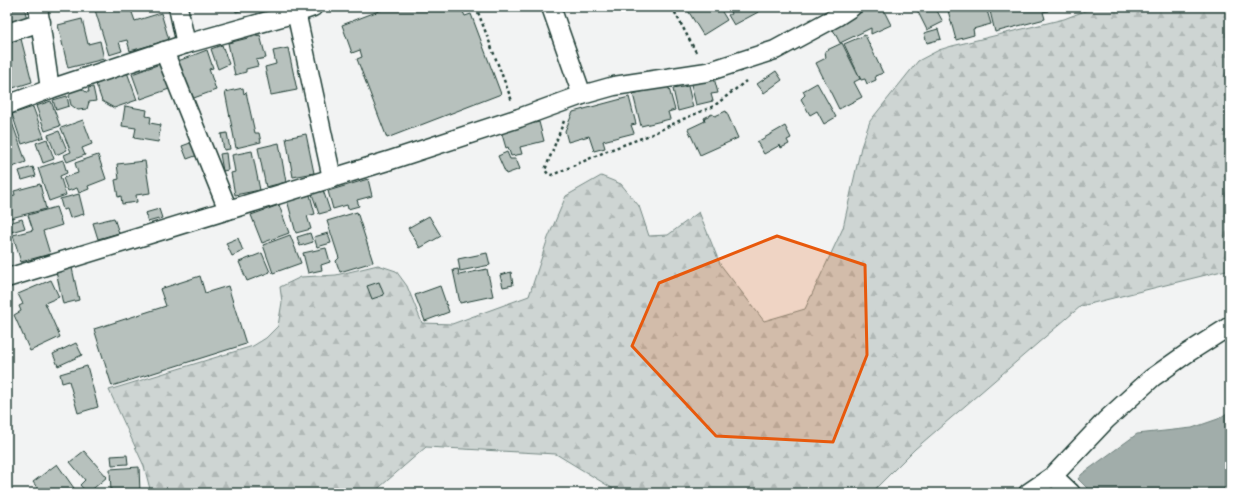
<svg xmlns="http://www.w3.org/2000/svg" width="1237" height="500" font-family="Sriracha,sans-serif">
<defs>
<pattern id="forest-firs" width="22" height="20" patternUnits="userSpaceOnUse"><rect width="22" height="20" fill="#ced5d3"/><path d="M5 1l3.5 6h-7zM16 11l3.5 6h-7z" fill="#b0b8b6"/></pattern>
</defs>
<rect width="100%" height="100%" fill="#f2f3f3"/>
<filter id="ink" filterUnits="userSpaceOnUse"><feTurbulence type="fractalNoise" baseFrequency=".025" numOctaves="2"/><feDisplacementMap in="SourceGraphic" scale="8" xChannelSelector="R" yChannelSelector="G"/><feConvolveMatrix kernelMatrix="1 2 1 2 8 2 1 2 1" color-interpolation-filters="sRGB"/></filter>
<g filter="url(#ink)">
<path fill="url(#forest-firs)" stroke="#768984" d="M 1095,7 L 1230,7 L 1230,269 L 1081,306 L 915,449 L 871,493 L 620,493 L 556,454 L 426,447 L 373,493 L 151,493 L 144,466 L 109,390 L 253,346 L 266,338 L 278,326 L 282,302 L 280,287 L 301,277 L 336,275 L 378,265 L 396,271 L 407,286 L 422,323 L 452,324 L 529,296 L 548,238 L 566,196 L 601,176 L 621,184 L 639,206 L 649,236 L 668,235 L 699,212 L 720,264 L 764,321 L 805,309 L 843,228 L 861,147 L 870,121 L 918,61 L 939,50 L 952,46 L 1064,19 Z"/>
<path fill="#a1adaa" stroke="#6d807b" d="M 1230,411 L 1230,493 L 1092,493 L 1078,479 L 1082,474 L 1137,434 L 1192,428 L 1218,419 Z"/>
<g fill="#b7c1bd" stroke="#1f3d34">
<path d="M 7,7 L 24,7 L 27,19 L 7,23 Z"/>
<path d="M 105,7 L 117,7 L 118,10 L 130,7 L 135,21 L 161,13 L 169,40 L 130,51 L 127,40 L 119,42 L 122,51 L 109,55 L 95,10 Z"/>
<path d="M 235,7 L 248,7 L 248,9 L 236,12 Z"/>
<path d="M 389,7 L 464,7 L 461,8 L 465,16 L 471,14 L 501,94 L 387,138 L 357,59 L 362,57 L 360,50 L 352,53 L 342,25 Z"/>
<path d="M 690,7 L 719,7 L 727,20 L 703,35 L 687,9 Z"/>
<path d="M 733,7 L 761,7 L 762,10 L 734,25 L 728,15 L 731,14 L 729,9 Z"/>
<path d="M 870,7 L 882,7 L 891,25 L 871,34 L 871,28 L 840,43 L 831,26 Z"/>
<path d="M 919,7 L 935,7 L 943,22 L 927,30 L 916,8 Z"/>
<path d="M 947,7 L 986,7 L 991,24 L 973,29 L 974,35 L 956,40 Z"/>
<path d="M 989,7 L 1047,7 L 1048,11 L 1043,12 L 1045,19 L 995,32 Z"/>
<path d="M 82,19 L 88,44 L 100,41 L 104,59 L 68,68 L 58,25 Z"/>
<path d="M 938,29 L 941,39 L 927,43 L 924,33 Z"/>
<path d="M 260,35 L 266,58 L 256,60 L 258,66 L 246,69 L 246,72 L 235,75 L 228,43 Z"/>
<path d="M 865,35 L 883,73 L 875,76 L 876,80 L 867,84 L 865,79 L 861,80 L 844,44 Z"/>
<path d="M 21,39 L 32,82 L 13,88 L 7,66 L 7,43 Z"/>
<path d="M 842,43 L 860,79 L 854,82 L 862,97 L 839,109 L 816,63 L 826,58 L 825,51 Z"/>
<path d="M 222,45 L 229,64 L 218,69 L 211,49 Z"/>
<path d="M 288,48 L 297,90 L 271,95 L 265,67 L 276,64 L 273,51 Z"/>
<path d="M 207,50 L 213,68 L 209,69 L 216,90 L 191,99 L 178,61 Z"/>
<path d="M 163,63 L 172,88 L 141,99 L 132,74 Z"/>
<path d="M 776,71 L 782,80 L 764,93 L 757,84 Z"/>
<path d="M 127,72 L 137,100 L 114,108 L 102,101 L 96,84 Z"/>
<path d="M 714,78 L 718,93 L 711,94 L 713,101 L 696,105 L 691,84 Z"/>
<path d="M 817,83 L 836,117 L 824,124 L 817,111 L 810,115 L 801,99 L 805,95 L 803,91 Z"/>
<path d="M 668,85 L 675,110 L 668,112 L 670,119 L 641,126 L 633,94 Z"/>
<path d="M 688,86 L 693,107 L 678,111 L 673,89 Z"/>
<path d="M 93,87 L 96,101 L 89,102 L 87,109 L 78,110 L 71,105 L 69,96 L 72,91 L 81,88 L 86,92 L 89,92 L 88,88 Z"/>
<path d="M 243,88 L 244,94 L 246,92 L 255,133 L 259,133 L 261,142 L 236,148 L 225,92 Z"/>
<path d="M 67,96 L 69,106 L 56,110 L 53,100 Z"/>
<path d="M 629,97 L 636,124 L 631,125 L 634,133 L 603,141 L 605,148 L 594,151 L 589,136 L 568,142 L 565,131 L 573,112 Z"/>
<path d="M 51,101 L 60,126 L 45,131 L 36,106 Z"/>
<path d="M 125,106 L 147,110 L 146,116 L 151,117 L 150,123 L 161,125 L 158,142 L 134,138 L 136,128 L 122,126 Z"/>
<path d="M 33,107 L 44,137 L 22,144 L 12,114 Z"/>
<path d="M 726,111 L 738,138 L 700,155 L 688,129 L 705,121 L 704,118 L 712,114 L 715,116 Z"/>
<path d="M 9,114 L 26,162 L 7,169 L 7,115 Z"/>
<path d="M 83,120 L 92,144 L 82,148 L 85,155 L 67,162 L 64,155 L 71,152 L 61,128 Z"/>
<path d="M 539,122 L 544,141 L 520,147 L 522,154 L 511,156 L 508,147 L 506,148 L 501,131 Z"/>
<path d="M 785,126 L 791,138 L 787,140 L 789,144 L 781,148 L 780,145 L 764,154 L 757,142 Z"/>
<path d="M 59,131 L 67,150 L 56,155 L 48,135 Z"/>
<path d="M 227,133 L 230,149 L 224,150 L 221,134 Z"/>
<path d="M 306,134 L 314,173 L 293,177 L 286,138 Z"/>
<path d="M 47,139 L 54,159 L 43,163 L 36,143 Z"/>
<path d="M 193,142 L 198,155 L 187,159 L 182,146 Z"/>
<path d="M 279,143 L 286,182 L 266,187 L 258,148 Z"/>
<path d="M 252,151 L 260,190 L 235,195 L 231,173 L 235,172 L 232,155 Z"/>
<path d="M 507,152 L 510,159 L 516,159 L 520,169 L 506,174 L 498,156 Z"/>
<path d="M 226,153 L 228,170 L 223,171 L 220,154 Z"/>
<path d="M 98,155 L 106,179 L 88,186 L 89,189 L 79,193 L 77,188 L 68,191 L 63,178 L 78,173 L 75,163 Z"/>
<path d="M 63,160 L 67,173 L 60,176 L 66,195 L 49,201 L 38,168 Z"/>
<path d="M 145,161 L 150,193 L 136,195 L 137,202 L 122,204 L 121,196 L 118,197 L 115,180 L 119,179 L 117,164 Z"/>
<path d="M 33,167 L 36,176 L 22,180 L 19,171 Z"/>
<path d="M 368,179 L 372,196 L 357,200 L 359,206 L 348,209 L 347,205 L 333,209 L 328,191 Z"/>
<path d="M 40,184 L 46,209 L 7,219 L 7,197 L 15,195 L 14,191 Z"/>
<path d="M 323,190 L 330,211 L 319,214 L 312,194 Z"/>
<path d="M 79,194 L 84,214 L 70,218 L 67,209 L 63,210 L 60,199 Z"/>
<path d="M 310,195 L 315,214 L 307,216 L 311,229 L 296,233 L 287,200 Z"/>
<path d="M 279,205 L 289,233 L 262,243 L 251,215 Z"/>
<path d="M 56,207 L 62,225 L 43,231 L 50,254 L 21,262 L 13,235 L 33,230 L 28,215 Z"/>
<path d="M 159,209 L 162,218 L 148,222 L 145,213 Z"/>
<path d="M 357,212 L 373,262 L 340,272 L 336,261 L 339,258 L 327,221 Z"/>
<path d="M 429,216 L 441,236 L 420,248 L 408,228 Z"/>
<path d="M 114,218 L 119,233 L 98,239 L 93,223 Z"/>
<path d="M 22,219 L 25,228 L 11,232 L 9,223 Z"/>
<path d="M 310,233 L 313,242 L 300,246 L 297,237 Z"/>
<path d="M 328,233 L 331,243 L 317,247 L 314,237 Z"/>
<path d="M 290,235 L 301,263 L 273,273 L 263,245 Z"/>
<path d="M 238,238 L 243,251 L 232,256 L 226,243 Z"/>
<path d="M 326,248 L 330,262 L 321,265 L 322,270 L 308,273 L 303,253 Z"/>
<path d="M 262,253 L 270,272 L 247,281 L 239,262 Z"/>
<path d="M 487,253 L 490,265 L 460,271 L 458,259 Z"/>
<path d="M 72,268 L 79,300 L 63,304 L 56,271 Z"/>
<path d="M 458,269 L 459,275 L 487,269 L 493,296 L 460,303 L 453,270 Z"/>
<path d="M 511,272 L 513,285 L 503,287 L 500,275 Z"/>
<path d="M 200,276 L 205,293 L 228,286 L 246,344 L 112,386 L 94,329 L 166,306 L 160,289 Z"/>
<path d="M 51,280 L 59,297 L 45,303 L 60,337 L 30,351 L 14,315 L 21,311 L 19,306 L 23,304 L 18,294 Z"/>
<path d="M 379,282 L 384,295 L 372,299 L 367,286 Z"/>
<path d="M 8,286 L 11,297 L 7,299 L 7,287 Z"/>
<path d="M 440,286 L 449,312 L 425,321 L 415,295 Z"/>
<path d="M 76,343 L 82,355 L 58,366 L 53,354 Z"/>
<path d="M 87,366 L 98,407 L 78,413 L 69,381 L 62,383 L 60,374 Z"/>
<path d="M 84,451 L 107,477 L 88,493 L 87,493 L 80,485 L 85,480 L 70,462 Z"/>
<path d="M 127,455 L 128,464 L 112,465 L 111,456 Z"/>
<path d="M 57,464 L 76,491 L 73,493 L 41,493 L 33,482 Z"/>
<path d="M 139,467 L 140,493 L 111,493 L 110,469 Z"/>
</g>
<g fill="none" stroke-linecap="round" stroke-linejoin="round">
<g stroke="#1f3d34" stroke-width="21">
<g id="street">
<path d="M 38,7 L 50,89"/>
<path d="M 178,7 L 186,44"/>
<path d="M 295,7 L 332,178"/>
<path d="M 551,7 L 582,95"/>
<path d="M 7,33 L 41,22"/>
<path d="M 164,51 L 228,210"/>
<path d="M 7,105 L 50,89 L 186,44 L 296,13 L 313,7"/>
<path d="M 7,278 L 391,160 L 519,118 L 582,95 L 614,86 L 707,72 L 775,50 L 838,16 L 852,7"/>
<path d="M 1053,476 L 1071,493"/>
<path d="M 1028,493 L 1053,476 L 1106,420 L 1152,378 L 1186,354 L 1230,326"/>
</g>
</g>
<g stroke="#1f3d34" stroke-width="2.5" stroke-dasharray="3 3" stroke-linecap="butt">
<path d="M 476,7 L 512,101"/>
<path d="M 672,7 L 697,54"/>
<path d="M 564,121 L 545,170 L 548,174 L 552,175 L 607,151 L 650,135 L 681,120 L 714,106 L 746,81"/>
</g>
<use href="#street" stroke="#fff" stroke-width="18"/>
</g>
</g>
<path fill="#e8590c" fill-opacity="0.2" stroke="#e8590c" stroke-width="3" stroke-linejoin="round" d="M 777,236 L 865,265 L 867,355 L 833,442 L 716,436 L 632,346 L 659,283 Z"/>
<rect width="1237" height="500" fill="none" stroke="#fff" stroke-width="24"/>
<rect x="12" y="12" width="1213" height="476" fill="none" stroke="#1f3d34" stroke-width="1.5" filter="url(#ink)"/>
</svg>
